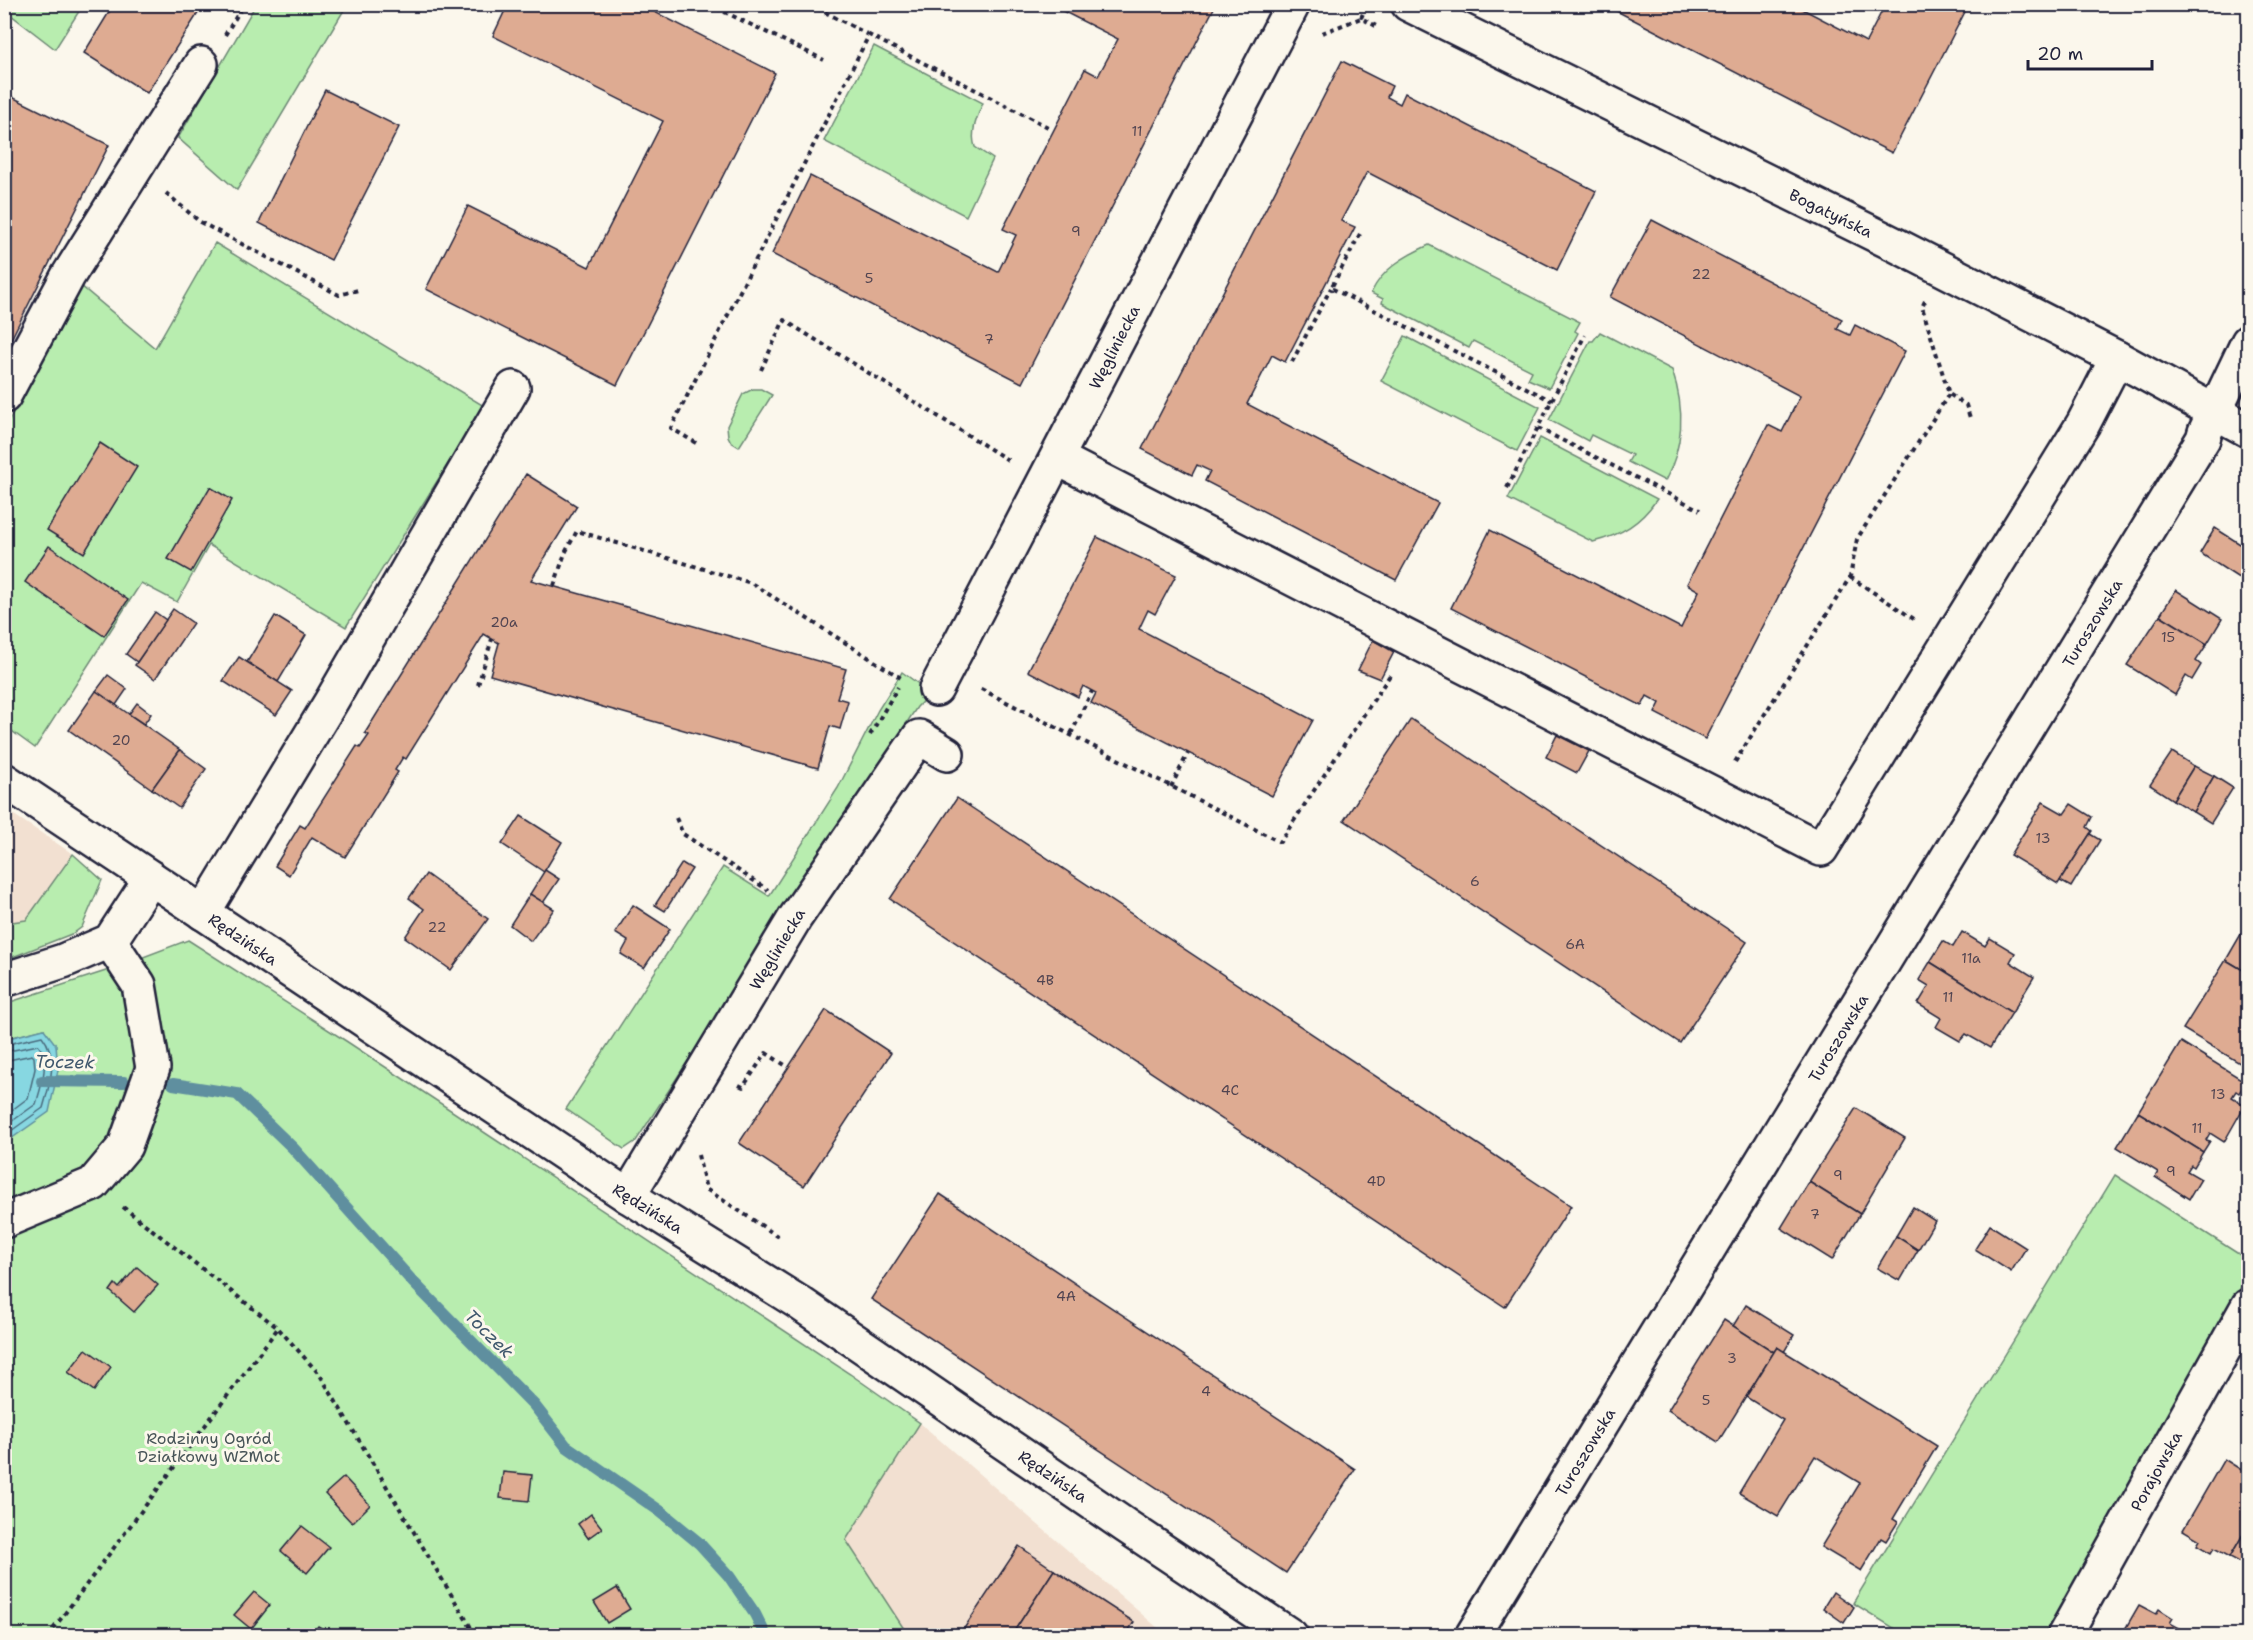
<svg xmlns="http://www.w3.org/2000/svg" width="2253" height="1640" font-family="'Shantell Sans',sans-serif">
<rect width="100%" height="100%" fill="#fbf7ec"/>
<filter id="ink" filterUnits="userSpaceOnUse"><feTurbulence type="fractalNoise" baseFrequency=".0167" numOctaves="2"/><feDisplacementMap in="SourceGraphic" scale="12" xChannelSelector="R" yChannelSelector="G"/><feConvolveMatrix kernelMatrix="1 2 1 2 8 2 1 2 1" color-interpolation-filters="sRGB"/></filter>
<g filter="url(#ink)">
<g fill="#f2e0d1">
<path d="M5,809L73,854L26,920L5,923Z"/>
<path d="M920,1423L1166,1635H908L846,1540Z"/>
</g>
<g fill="#b8edaf" stroke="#6d8875" stroke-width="1.5">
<path d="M5,4H83V5L55,49L7,12L5,16Z"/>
<path d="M256,4L347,5L237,190L178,138Z"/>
<path d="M874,46L983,103C977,117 970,132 975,147L993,159L966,216L824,141Z"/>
<path d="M215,243L484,406L346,627L209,545L177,602L141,583L35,748L5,726L4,430L81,286L155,348Z"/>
<path d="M1429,245L1580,322L1575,331L1578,333L1549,388L1528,379L1532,371L1473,341L1469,348L1382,303L1383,299L1371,293C1383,268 1405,256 1429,245Z"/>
<path d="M1600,332L1672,370C1685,408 1684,446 1665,481L1628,462L1632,455L1591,435L1588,441L1549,420L1590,341H1593Z"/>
<path d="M1405,336L1540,407L1517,451L1381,381Z"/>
<path d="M753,389H761L772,395L739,447L731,442L728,436L727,426L743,394Z"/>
<path d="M1540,438L1657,499C1641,523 1621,535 1593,542L1508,499Z"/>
<path d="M902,672L931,693L917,707L636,1141L624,1149L566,1109L723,867L769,896L838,788L878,710Z"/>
<path d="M73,854L102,880L82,927L74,933L5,960V923L26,920Z"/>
<path d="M188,940L346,1041L850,1374L920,1423L846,1540L908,1635H5V1143L44,1029L5,1039L4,1004L109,970Z"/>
<path d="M2115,1175L2248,1260V1275L2044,1635H1905L1853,1603Z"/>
</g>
<path fill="#87d7e1" stroke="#5f8f9f" stroke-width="1.5" d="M44,1029L56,1045L58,1070L49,1112L5,1143V1039Z"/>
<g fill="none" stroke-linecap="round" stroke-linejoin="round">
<g stroke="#4a6a7d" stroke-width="1.5">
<path d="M4,1045L42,1036C59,1057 50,1084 43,1108L4,1136"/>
<path d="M4,1052L38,1045C51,1059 41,1087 36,1104L4,1127"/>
<path d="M4,1061L32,1055L34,1057L35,1069L28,1098L4,1116"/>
</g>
<g stroke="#5f8f9f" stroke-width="12">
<path d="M42,1081L124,1082"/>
<path d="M173,1084L237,1094L293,1148L413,1282L534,1405L566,1446L660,1511L699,1543L729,1576L755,1614L766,1636"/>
</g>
</g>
<g fill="#deab92" stroke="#22223b" stroke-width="1.5">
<path d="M114,4H204L147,93L84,53Z"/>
<path d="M508,4H639L775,73L617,385L426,289L468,206L589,267L663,121L493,36Z"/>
<path d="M1049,4H1216L1022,383L772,254L810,176L998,272L1016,235L1003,229L1085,69L1098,76L1118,39Z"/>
<path d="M1603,4H1793L1866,42L1884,7L1880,4H1969L1892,153Z"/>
<path d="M1342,61L1392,86L1387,97L1400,104L1405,93L1596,191L1557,270L1367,172L1341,221L1355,227L1285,362L1272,355L1247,404L1438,503L1396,580L1205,481L1210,471L1197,465L1192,475L1142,449Z"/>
<path d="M325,90L399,127L331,260L259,223Z"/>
<path d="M4,93L109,145L4,353Z"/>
<path d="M1652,220L1842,319L1837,329L1850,335L1855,325L1905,351L1705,739L1655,713L1660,703L1647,696L1642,706L1451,608L1490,530L1681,628L1699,591L1687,584L1768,425L1782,432L1800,396L1610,297Z"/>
<path d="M100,443L137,467L84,553L47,530Z"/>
<path d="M526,474L577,506L531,580L846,669L837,698L848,701L840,729L830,726L818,768L490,675L499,643L484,634L406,759L403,757L395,770L398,772L345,857L312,837L289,875L275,866L300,825L305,828L357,746L360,748L369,735L365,733Z"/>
<path d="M210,487L232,500L191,572L168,559Z"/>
<path d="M2215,528L2248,549V584L2200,553Z"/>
<path d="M1097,537L1176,575L1155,614L1148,610L1139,629L1313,720L1272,796L1091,703L1096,693L1083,686L1078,697L1028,671Z"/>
<path d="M49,546L128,600L104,636L25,582Z"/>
<path d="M2176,590L2222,619L2207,644L2160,615Z"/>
<path d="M173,609L193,623L155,679L135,665Z"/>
<path d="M155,612L166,620L137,662L126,654Z"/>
<path d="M2160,615L2207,644L2196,661L2201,665L2192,680L2186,676L2175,695L2127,665Z"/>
<path d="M275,616L306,635L278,682L247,662Z"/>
<path d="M1373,640L1394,652L1380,679L1358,670Z"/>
<path d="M239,657L292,691L276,715L223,681Z"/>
<path d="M108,675L127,689L116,705L96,691Z"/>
<path d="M96,691L180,750L152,789L69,730Z"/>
<path d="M137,703L151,714L144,724L129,714Z"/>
<path d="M1411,719L1747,942L1680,1043L1344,820Z"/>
<path d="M1557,735L1589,751L1577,773L1546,757Z"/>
<path d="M180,750L206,769L179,808L152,789Z"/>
<path d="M2172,752L2194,766L2173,800L2150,785Z"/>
<path d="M2194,766L2214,776L2193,812L2173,800Z"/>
<path d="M2214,776L2233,788L2211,823L2193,812Z"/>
<path d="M957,798L1571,1206L1505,1307L890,899Z"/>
<path d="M2043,802L2064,814L2071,804L2092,817L2087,827L2092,831L2058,884L2010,855Z"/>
<path d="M521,816L562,842L544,872L502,844Z"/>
<path d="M2090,834L2100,840L2071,887L2060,881Z"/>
<path d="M682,863L692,869L665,911L655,905Z"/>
<path d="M545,870L559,879L543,903L530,894Z"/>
<path d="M426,874L488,919L451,970L405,937L424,909L409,898Z"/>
<path d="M530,894L554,909L531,941L510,925Z"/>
<path d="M633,905L670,929L644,968L621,954L628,941L615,933Z"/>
<path d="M2248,922V973L2226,960Z"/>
<path d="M1962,932L1985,946L1990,938L2015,953L2010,962L2034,977L2012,1013L1930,962L1943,941L1953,947Z"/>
<path d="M2226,960L2248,973V1068L2183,1029Z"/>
<path d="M1930,962L2012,1013L1990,1048L1966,1034L1960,1041L1936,1027L1941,1018L1918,1004L1929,986L1919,980Z"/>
<path d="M826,1010L891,1053L804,1186L739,1143Z"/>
<path d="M2181,1042L2246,1082L2239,1093L2236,1091L2232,1097L2245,1105L2224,1142L2210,1133L2206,1140L2210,1141L2203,1152L2138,1112Z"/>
<path d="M1856,1108L1905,1138L1860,1214L1809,1182Z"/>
<path d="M2138,1112L2203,1152L2194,1167L2191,1165L2187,1171L2201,1179L2189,1199L2155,1177L2158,1172L2117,1147Z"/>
<path d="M1809,1182L1860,1214L1832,1260L1781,1228Z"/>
<path d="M940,1194L1355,1469L1286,1573L871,1299Z"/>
<path d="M1913,1207L1935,1221L1918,1250L1896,1236Z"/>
<path d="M1990,1225L2026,1248L2011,1272L1975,1249Z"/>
<path d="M1896,1236L1918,1250L1900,1281L1877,1268Z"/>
<path d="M137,1267L158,1285L134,1312L110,1291L115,1284L119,1288Z"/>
<path d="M1746,1305L1794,1335L1784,1352L1777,1347L1774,1352L1733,1326Z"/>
<path d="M1724,1320L1774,1352L1718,1442L1668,1410Z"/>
<path d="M1777,1347L1937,1446L1893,1519L1898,1522L1886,1541L1881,1538L1861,1571L1821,1547L1860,1483L1815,1456L1778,1516L1739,1493L1783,1420L1746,1397Z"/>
<path d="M86,1349L111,1367L94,1391L68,1372Z"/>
<path d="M4,1368L13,1374L4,1386Z"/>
<path d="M2224,1459L2248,1474V1526L2230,1557L2214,1548L2211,1553L2197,1545L2200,1540L2183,1530Z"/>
<path d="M503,1472L532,1475L529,1501L500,1498Z"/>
<path d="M344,1477L370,1505L352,1523L325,1494Z"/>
<path d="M591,1514L602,1528L588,1538L578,1524Z"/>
<path d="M302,1526L329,1547L307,1573L281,1551Z"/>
<path d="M2248,1526V1575L2244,1572L2247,1566L2230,1557Z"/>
<path d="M1019,1546L1054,1570L1011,1636H959Z"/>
<path d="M1054,1570L1134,1622L1125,1636H1011Z"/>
<path d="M617,1588L630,1609L607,1623L594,1602Z"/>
<path d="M254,1592L270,1605L251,1629L234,1615Z"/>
<path d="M1833,1592L1854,1607L1844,1623L1823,1608Z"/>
<path d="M2139,1605L2156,1614L2159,1609L2173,1618L2170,1623L2187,1632L2185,1636H2121Z"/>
<path d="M318,1626L323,1629L331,1636H311Z"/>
</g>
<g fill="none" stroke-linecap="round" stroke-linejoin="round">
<defs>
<g id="minor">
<path d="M1408,4L1896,245L2117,358L2248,430"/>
<path d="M4,396L68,276L201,64"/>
<path d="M1057,458L1821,849L2083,424L2117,358"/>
<path d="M936,689L1293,4"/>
<path d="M4,780L628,1196L798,1302L1126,1526L1291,1636"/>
<path d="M203,913L332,700L513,388"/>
<path d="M4,980L63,961L110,941L151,878"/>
<path d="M628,1196L795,918L919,737L947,754"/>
<path d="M4,1221L93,1184L125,1146L153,1068L139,985L110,941"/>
<path d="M1472,1636L2203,439L2205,432L2248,342"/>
<path d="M2064,1636L2248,1306"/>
</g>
</defs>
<use href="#minor" stroke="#22223b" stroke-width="38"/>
<g stroke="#22223b" stroke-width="4" stroke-dasharray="4.5 4.5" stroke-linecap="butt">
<path d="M708,4L824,60"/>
<path d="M809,4L869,35"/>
<path d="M1361,18L1367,4"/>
<path d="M1322,33L1361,18L1376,26"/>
<path d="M225,35L244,4"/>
<path d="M166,193L200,222L339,295L358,290"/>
<path d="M1360,234L1331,288L1552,401"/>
<path d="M1925,301L1922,307L1949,394L1966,405L1971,421"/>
<path d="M1292,362L1331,288"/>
<path d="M761,370L784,320L1011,462"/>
<path d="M1538,428L1700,510"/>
<path d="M696,443L671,428L869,35L1048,127"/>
<path d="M1507,488L1585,335"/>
<path d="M1850,577L1917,621"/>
<path d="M554,586L565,553L577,531L751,583L901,678"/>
<path d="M478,685L492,639"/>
<path d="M981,689L1280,842L1392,672"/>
<path d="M1071,734L1092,691"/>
<path d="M870,735L898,687"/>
<path d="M1735,762L1850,577L1857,539L1949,394"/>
<path d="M1171,787L1188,753"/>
<path d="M676,818L683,834L768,890"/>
<path d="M739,1085L743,1087L766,1053L788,1067"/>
<path d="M698,1155L706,1189L779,1237"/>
<path d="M123,1207L278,1328L320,1375L476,1636"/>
<path d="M48,1636L278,1328"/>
<path d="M464,1636L471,1626"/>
</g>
<use href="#minor" stroke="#fbf7ec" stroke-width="33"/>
</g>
</g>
<g text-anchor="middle" stroke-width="6" stroke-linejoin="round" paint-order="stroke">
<g font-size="14" fill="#514451">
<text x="1137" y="136">11</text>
<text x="1076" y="236">9</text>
<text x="1701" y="279">22</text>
<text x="869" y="283">5</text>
<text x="989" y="344">7</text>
<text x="504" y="627">20a</text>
<text x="2168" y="642">15</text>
<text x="121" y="745">20</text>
<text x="2043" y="843">13</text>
<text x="1475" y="886">6</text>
<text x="437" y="932">22</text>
<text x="1575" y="949">6A</text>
<text x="1971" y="963">11a</text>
<text x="1045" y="985">4B</text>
<text x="1948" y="1002">11</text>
<text x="1230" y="1095">4C</text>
<text x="2218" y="1099">13</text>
<text x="2197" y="1133">11</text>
<text x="2171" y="1176">9</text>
<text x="1838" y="1180">9</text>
<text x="1376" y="1186">4D</text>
<text x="1815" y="1219">7</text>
<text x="1066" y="1301">4A</text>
<text x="1732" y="1363">3</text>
<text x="1206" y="1396">4</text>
<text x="1706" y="1405">5</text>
</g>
<g font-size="16" fill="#22223b" stroke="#fbf7ec">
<text transform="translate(1831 213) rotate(26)" y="6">Bogatyńska</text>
<text transform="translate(1114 347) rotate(-63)" y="6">Węgliniecka</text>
<text transform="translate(2092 623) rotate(-59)" y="6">Turoszowska</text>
<text transform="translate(243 939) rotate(34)" y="6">Rędzińska</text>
<text transform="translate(777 949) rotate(-59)" y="6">Węgliniecka</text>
<text transform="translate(1838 1038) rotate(-59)" y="6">Turoszowska</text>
<text transform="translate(648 1208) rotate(32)" y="6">Rędzińska</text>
<text transform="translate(1585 1452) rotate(-59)" y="6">Turoszowska</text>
<text transform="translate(2156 1471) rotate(-61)" y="6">Porajowska</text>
<text transform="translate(1053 1476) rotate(34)" y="6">Rędzińska</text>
</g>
<g font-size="16" fill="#485558" stroke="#fbf7ec">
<text x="209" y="1444">Rodzinny Ogród<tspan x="209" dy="18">Działkowy WZMot</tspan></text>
</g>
<g font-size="18" font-style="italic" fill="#40586d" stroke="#fbf7ec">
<text transform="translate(65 1062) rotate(1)" y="6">Toczek</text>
<text transform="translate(489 1334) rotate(45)" y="6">Toczek</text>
</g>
</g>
<rect width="2253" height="1640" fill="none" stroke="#fbf7ec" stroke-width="24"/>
<rect x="12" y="12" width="2229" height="1616" fill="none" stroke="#22223b" stroke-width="2" filter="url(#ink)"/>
<path d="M2028 60v9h124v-9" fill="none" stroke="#22223b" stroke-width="3"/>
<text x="2037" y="60" font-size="18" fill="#22223b" stroke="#fbf7ec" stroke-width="4.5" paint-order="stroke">20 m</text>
</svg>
